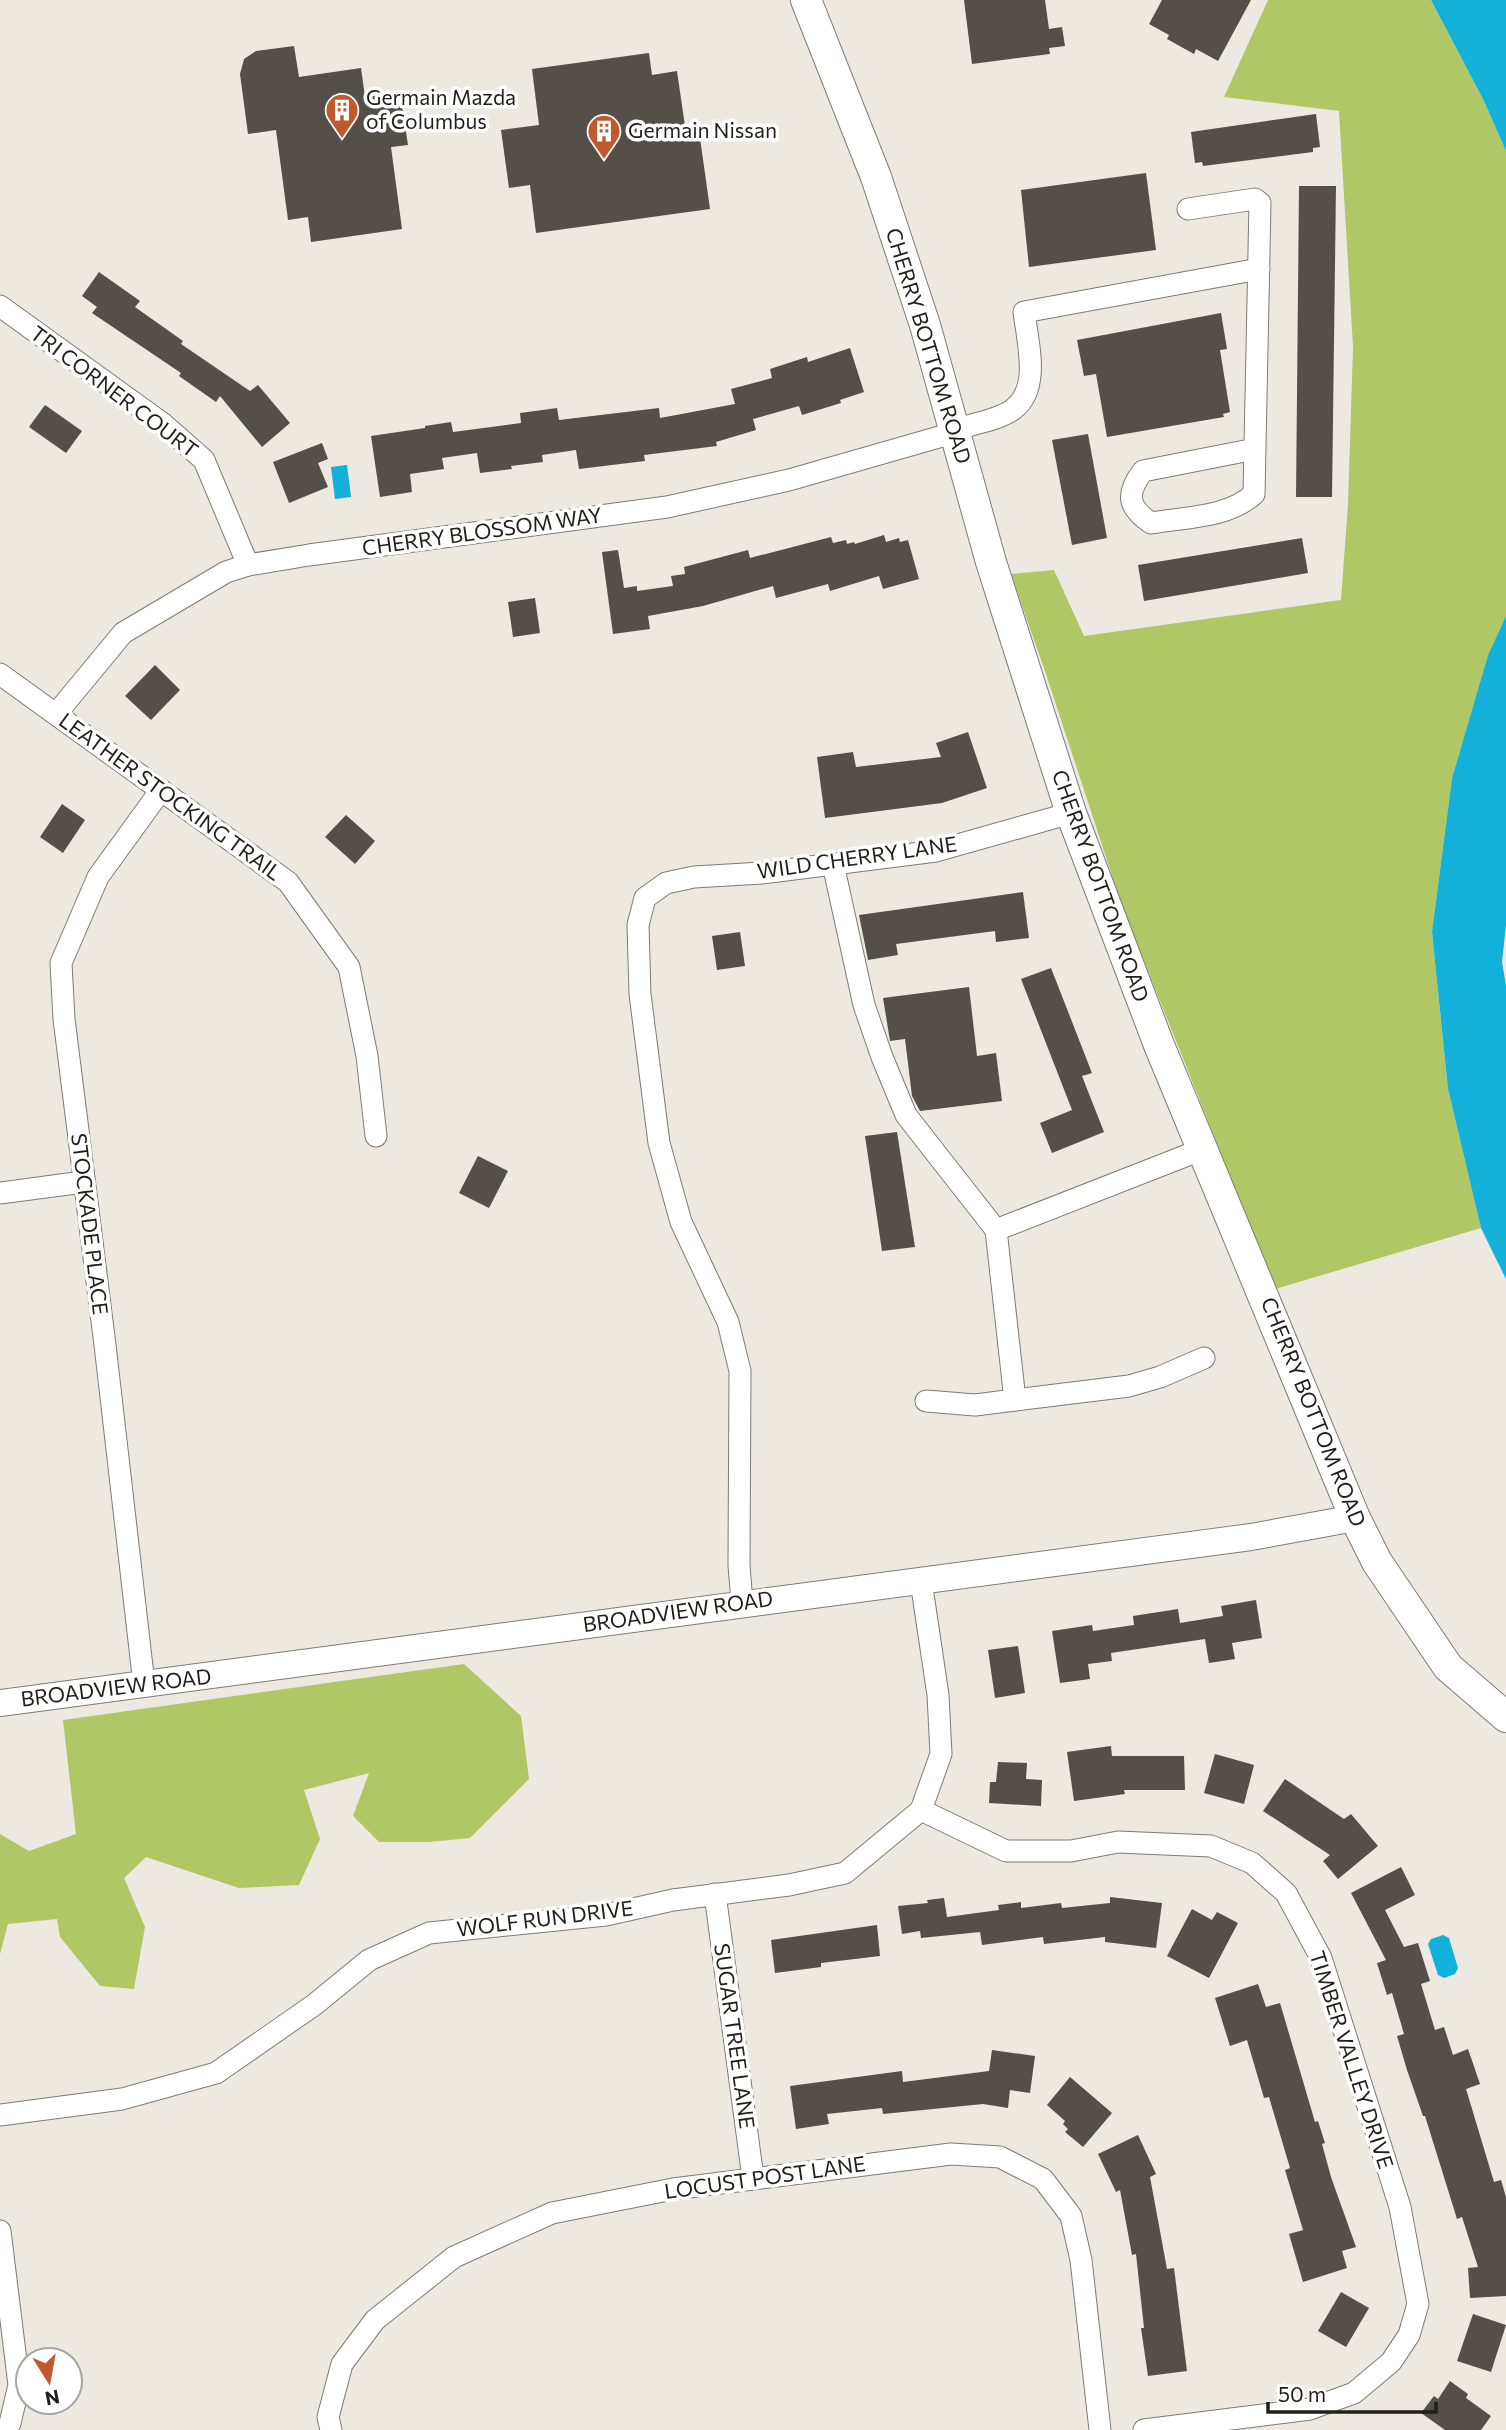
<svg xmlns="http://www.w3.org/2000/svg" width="1506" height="2430" font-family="Commissioner,sans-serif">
<rect width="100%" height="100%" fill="#ede8e0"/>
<g fill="#afc865">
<path d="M1268,0H1431L1484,101L1506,151V616L1488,655L1452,778L1432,932L1448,1089L1481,1228L1275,1289L1121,903L1046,674L1011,574L1054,570L1084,636L1341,600L1348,504L1353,347L1339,111L1224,97Z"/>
<path d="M464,1664L521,1716L529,1779L470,1838L429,1842H379L353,1816L369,1773L304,1790L320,1839L299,1885L239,1888L146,1857L124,1878L145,1927L134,1989L100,1986L60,1937L57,1919L8,1924L0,1954V1834L29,1851L76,1834L63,1720Z"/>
</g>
<g fill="#13b0d9">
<path d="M1431,0H1506V151L1484,101Z"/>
<path d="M347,465L351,497L335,499L331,467Z"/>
<path d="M1506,616V925L1502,962L1506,985V1279L1481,1228L1448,1089L1432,932L1452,778L1488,655Z"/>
<path d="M1443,1935L1449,1938L1458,1968L1455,1974L1444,1978L1438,1975L1428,1944L1431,1939Z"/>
</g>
<g fill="#545049">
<path d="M964,0H1045L1049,29L1062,27L1065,46L1049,48L1050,54L972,64Z"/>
<path d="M1162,0H1251L1218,61L1196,49L1194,54L1167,39L1169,35L1149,24Z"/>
<path d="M294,46L299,77L361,68L365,97L400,93L408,145L391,147L402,229L311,242L308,217L288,220L276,130L248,134L240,74L244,59L256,51Z"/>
<path d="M649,53L652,75L677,71L686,133L699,131L710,209L536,233L530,185L509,188L501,130L539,125L532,69Z"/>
<path d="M1316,114L1320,147L1313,148V152L1203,166L1202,162L1195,163L1191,132Z"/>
<path d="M1146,173L1156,250L1029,267L1021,190Z"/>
<path d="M1299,186H1336L1332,497H1296Z"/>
<path d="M99,272L140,301L135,307L183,341L181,344L250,391L258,385L290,423L262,447L220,396L216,402L179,376L181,373L92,313L97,307L82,296Z"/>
<path d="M1221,313L1227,349L1220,350L1230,412L1223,414L1224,417L1107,437L1096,374L1084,376L1077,340Z"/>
<path d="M850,348L864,392L840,400L841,403L802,415L799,406L753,419L756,430L716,442L717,446L644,455L645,461L579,469L576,450L542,455L543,462L511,466L512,469L480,473L477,453L442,458L444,469L410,474L412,492L380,497L371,436L425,428V426L451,422L453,432L521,423L520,413L557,408L559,420L659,408L660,418L735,404L731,389L772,378L770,369L807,357L808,362Z"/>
<path d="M45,405L82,431L66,453L29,427Z"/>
<path d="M1088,434L1107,538L1072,545L1052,440Z"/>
<path d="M322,443L328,459L318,463L328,487L289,503L273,462Z"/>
<path d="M884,535L886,542L899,538L900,542L908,540L919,579L883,589L879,576L830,591L828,584L776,598L773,586L703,606L648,616L650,629L613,634L602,552L618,550L624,588L637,586V591L673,586L671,576L685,574L684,567L748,550L750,558L831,537L833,543L846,540L847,544L854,542L855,544Z"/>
<path d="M1302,538L1308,573L1144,601L1138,565Z"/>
<path d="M535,598L540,633L513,637L508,602Z"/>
<path d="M155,665L180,690L151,720L125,696Z"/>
<path d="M968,732L987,788L942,803L825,818L817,757L853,752L856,767L941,757L936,743Z"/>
<path d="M62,804L85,820L63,853L40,837Z"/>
<path d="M346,815L375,841L355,864L325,837Z"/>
<path d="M1023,892L1029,938L996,942L995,931L896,944L898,955L868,960L859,915Z"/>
<path d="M740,932L745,966L717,970L712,936Z"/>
<path d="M1051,968L1092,1073L1082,1076L1104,1132L1052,1153L1040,1123L1072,1110L1021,979Z"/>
<path d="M969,987L977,1056L996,1053L1002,1101L920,1111L912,1096L905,1039L890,1041L883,998Z"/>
<path d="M897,1132L915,1247L882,1251L865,1136Z"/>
<path d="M478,1156L508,1171L489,1208L459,1193Z"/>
<path d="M1256,1600L1262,1638L1232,1643L1235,1659L1209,1663L1205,1639L1111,1653L1112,1661L1088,1664L1090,1679L1060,1683L1052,1631L1092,1625L1093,1631L1134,1625L1133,1616L1178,1609L1180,1623L1223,1616L1221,1606Z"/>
<path d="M1018,1646L1025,1693L995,1698L988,1650Z"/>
<path d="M1111,1746L1112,1756H1184L1185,1790H1124L1125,1794L1074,1801L1067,1752Z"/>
<path d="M1215,1754L1254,1765L1244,1804L1204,1793Z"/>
<path d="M998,1762L1027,1763L1026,1779L1042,1780L1041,1806L989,1803L990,1782H996Z"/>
<path d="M1285,1779L1344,1819L1351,1814L1378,1846L1338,1879L1323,1861L1330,1855L1263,1811Z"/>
<path d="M1401,1867L1415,1895L1385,1910L1404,1947L1418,1943L1430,1981L1421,1984L1435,2030L1444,2027L1453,2055L1468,2049L1480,2084L1466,2089L1494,2182L1501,2180L1506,2197V2296L1470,2298L1468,2268L1478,2267L1462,2217L1457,2219L1425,2116H1423L1407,2070L1397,2036L1404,2034L1392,1993L1387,1995L1377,1963L1386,1960L1351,1893Z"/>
<path d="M1110,1897L1162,1903L1156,1948L1105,1942V1937L1044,1944L1043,1937L982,1945L980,1932L921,1938L920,1931L902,1934L898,1906L928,1903L927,1900L944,1898L947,1917L999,1910L998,1905L1021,1902V1908L1061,1903L1062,1908L1110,1903Z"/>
<path d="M1192,1909L1212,1920L1217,1912L1238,1923L1209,1978L1167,1956Z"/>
<path d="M877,1925L880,1956L821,1963V1967L775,1973L771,1940Z"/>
<path d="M1258,1984L1266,2007L1280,2003L1315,2122L1318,2121L1325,2143L1322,2144L1331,2177L1356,2247L1342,2251L1347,2268L1303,2282L1289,2234L1303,2230L1285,2170L1290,2168L1269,2097L1264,2098L1247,2040L1230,2046L1215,1998Z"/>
<path d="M992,2050L1035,2056L1030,2093L1010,2090L1008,2108L983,2104L883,2114L882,2108L827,2114L829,2124L796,2129L790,2086L902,2071L903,2082L989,2071Z"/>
<path d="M1070,2077L1112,2113L1083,2147L1065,2132L1068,2129L1063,2124L1065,2121L1047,2105Z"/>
<path d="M1138,2135L1156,2174L1150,2177L1167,2269L1174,2268L1187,2371L1148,2376L1141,2328H1144L1136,2254L1132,2255L1120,2190L1116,2192L1098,2154Z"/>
<path d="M1341,2292L1369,2308L1346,2347L1318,2331Z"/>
<path d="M1473,2314L1506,2325L1491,2372L1457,2361Z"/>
<path d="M1450,2381L1468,2394L1466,2398L1491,2416L1481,2430H1445L1421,2413L1434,2396L1438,2399Z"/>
</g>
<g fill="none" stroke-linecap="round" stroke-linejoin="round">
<defs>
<g id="minor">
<path d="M1188,209L1255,199L1260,203L1254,494C1228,518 1185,517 1151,523C1127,507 1126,493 1143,471L1255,449"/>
<path d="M0,306L162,423L204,460L248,565"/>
<path d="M0,674L288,882L349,967L367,1056L376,1136"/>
<path d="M56,714L123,633L226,572L248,565L309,555L667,507L789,480L946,435C964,424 984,424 1003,415C1044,398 1028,346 1024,312L1259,269"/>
<path d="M833,864L864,1005L882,1057L906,1115L996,1230L1015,1400"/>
<path d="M0,1193L83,1182"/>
<path d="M996,1230L1203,1149"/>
<path d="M926,1401L975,1405L1129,1386L1160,1377L1204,1358"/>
<path d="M742,1603L739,1565L740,1371L728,1322L681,1222L659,1143L640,994L638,925L645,898L666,883L694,877L762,873L936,851L1071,813"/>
<path d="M144,1684L105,1345L64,1019L61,963L98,877L161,790"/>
<path d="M921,1810L1006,1851H1071L1118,1842L1211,1846L1252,1863L1286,1893L1321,1958L1400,2207L1418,2304L1409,2335L1391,2362L1354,2393L1310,2409L1144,2430"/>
<path d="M715,1894L753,2178"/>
<path d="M0,2115L122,2099L216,2073L314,2005L369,1960L429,1933L606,1915L673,1900L789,1885L845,1873L921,1810L941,1754L938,1695L921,1581"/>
<path d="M0,2231L19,2385L10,2423L6,2430"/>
<path d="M331,2430L328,2417L342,2364L375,2320L454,2257L552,2213L673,2189L951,2154L1000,2157L1043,2179L1071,2216L1081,2260L1100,2430"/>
</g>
<path id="tertiary" d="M0,1703L1251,1537L1355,1518"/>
<path id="secondary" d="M806,0L876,177L925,325L991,562L1071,813L1159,1045L1355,1518L1377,1562L1448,1667L1506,1717"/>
</defs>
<use href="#minor" stroke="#7f7b74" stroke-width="23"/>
<use href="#tertiary" stroke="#7f7b74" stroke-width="28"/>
<use href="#secondary" stroke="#7f7b74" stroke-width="32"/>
<use href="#minor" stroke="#fff" stroke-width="21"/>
<use href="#tertiary" stroke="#fff" stroke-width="26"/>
<use href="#secondary" stroke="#fff" stroke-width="30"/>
</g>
<defs>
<symbol id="building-pin" viewBox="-11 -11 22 30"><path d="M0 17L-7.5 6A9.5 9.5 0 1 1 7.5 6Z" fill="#c05a2e" stroke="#fff"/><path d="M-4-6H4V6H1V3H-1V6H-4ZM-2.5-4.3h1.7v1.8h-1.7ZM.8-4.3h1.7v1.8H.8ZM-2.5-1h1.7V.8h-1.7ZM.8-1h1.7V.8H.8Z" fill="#fff"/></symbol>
</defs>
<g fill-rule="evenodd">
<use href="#building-pin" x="323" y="91" width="38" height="52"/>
<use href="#building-pin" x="585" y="112" width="38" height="52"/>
</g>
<g text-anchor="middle" stroke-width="7" stroke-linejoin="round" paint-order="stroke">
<g font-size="21" fill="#201e1b" stroke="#fff" text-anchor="start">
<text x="366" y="105">Germain Mazda<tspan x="366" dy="24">of Columbus</tspan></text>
<text x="628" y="138">Germain Nissan</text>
</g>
<g font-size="21" fill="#201e1b" stroke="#fff">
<text transform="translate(928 346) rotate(73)" y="7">CHERRY BOTTOM ROAD</text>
<text transform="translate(114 392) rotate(37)" y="7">TRI CORNER COURT</text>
<text transform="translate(482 532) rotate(-8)" y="7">CHERRY BLOSSOM WAY</text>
<text transform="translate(170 797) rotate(36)" y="7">LEATHER STOCKING TRAIL</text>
<text transform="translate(857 858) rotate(-8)" y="7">WILD CHERRY LANE</text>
<text transform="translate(1100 886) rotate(70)" y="7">CHERRY BOTTOM ROAD</text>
<text transform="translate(89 1224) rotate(83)" y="7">STOCKADE PLACE</text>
<text transform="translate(1313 1412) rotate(68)" y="7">CHERRY BOTTOM ROAD</text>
<text transform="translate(678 1612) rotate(-8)" y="7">BROADVIEW ROAD</text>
<text transform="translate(116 1688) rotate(-7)" y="7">BROADVIEW ROAD</text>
<text transform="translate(545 1919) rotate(-7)" y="7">WOLF RUN DRIVE</text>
<text transform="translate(734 2036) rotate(82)" y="7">SUGAR TREE LANE</text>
<text transform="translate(1351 2060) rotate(72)" y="7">TIMBER VALLEY DRIVE</text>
<text transform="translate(765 2178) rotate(-8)" y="7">LOCUST POST LANE</text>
</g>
</g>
<g transform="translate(49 2381) rotate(169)"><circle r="33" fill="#ffffff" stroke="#a6a5a4" stroke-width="2"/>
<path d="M0-5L12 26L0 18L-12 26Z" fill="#c05a2e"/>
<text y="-10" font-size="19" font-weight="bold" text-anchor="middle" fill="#201e1b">N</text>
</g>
<path d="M1268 2402v10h168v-10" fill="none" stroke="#201e1b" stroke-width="3.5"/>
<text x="1278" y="2402" font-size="21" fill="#201e1b" stroke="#ffffff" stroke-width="5" paint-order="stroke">50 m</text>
</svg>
